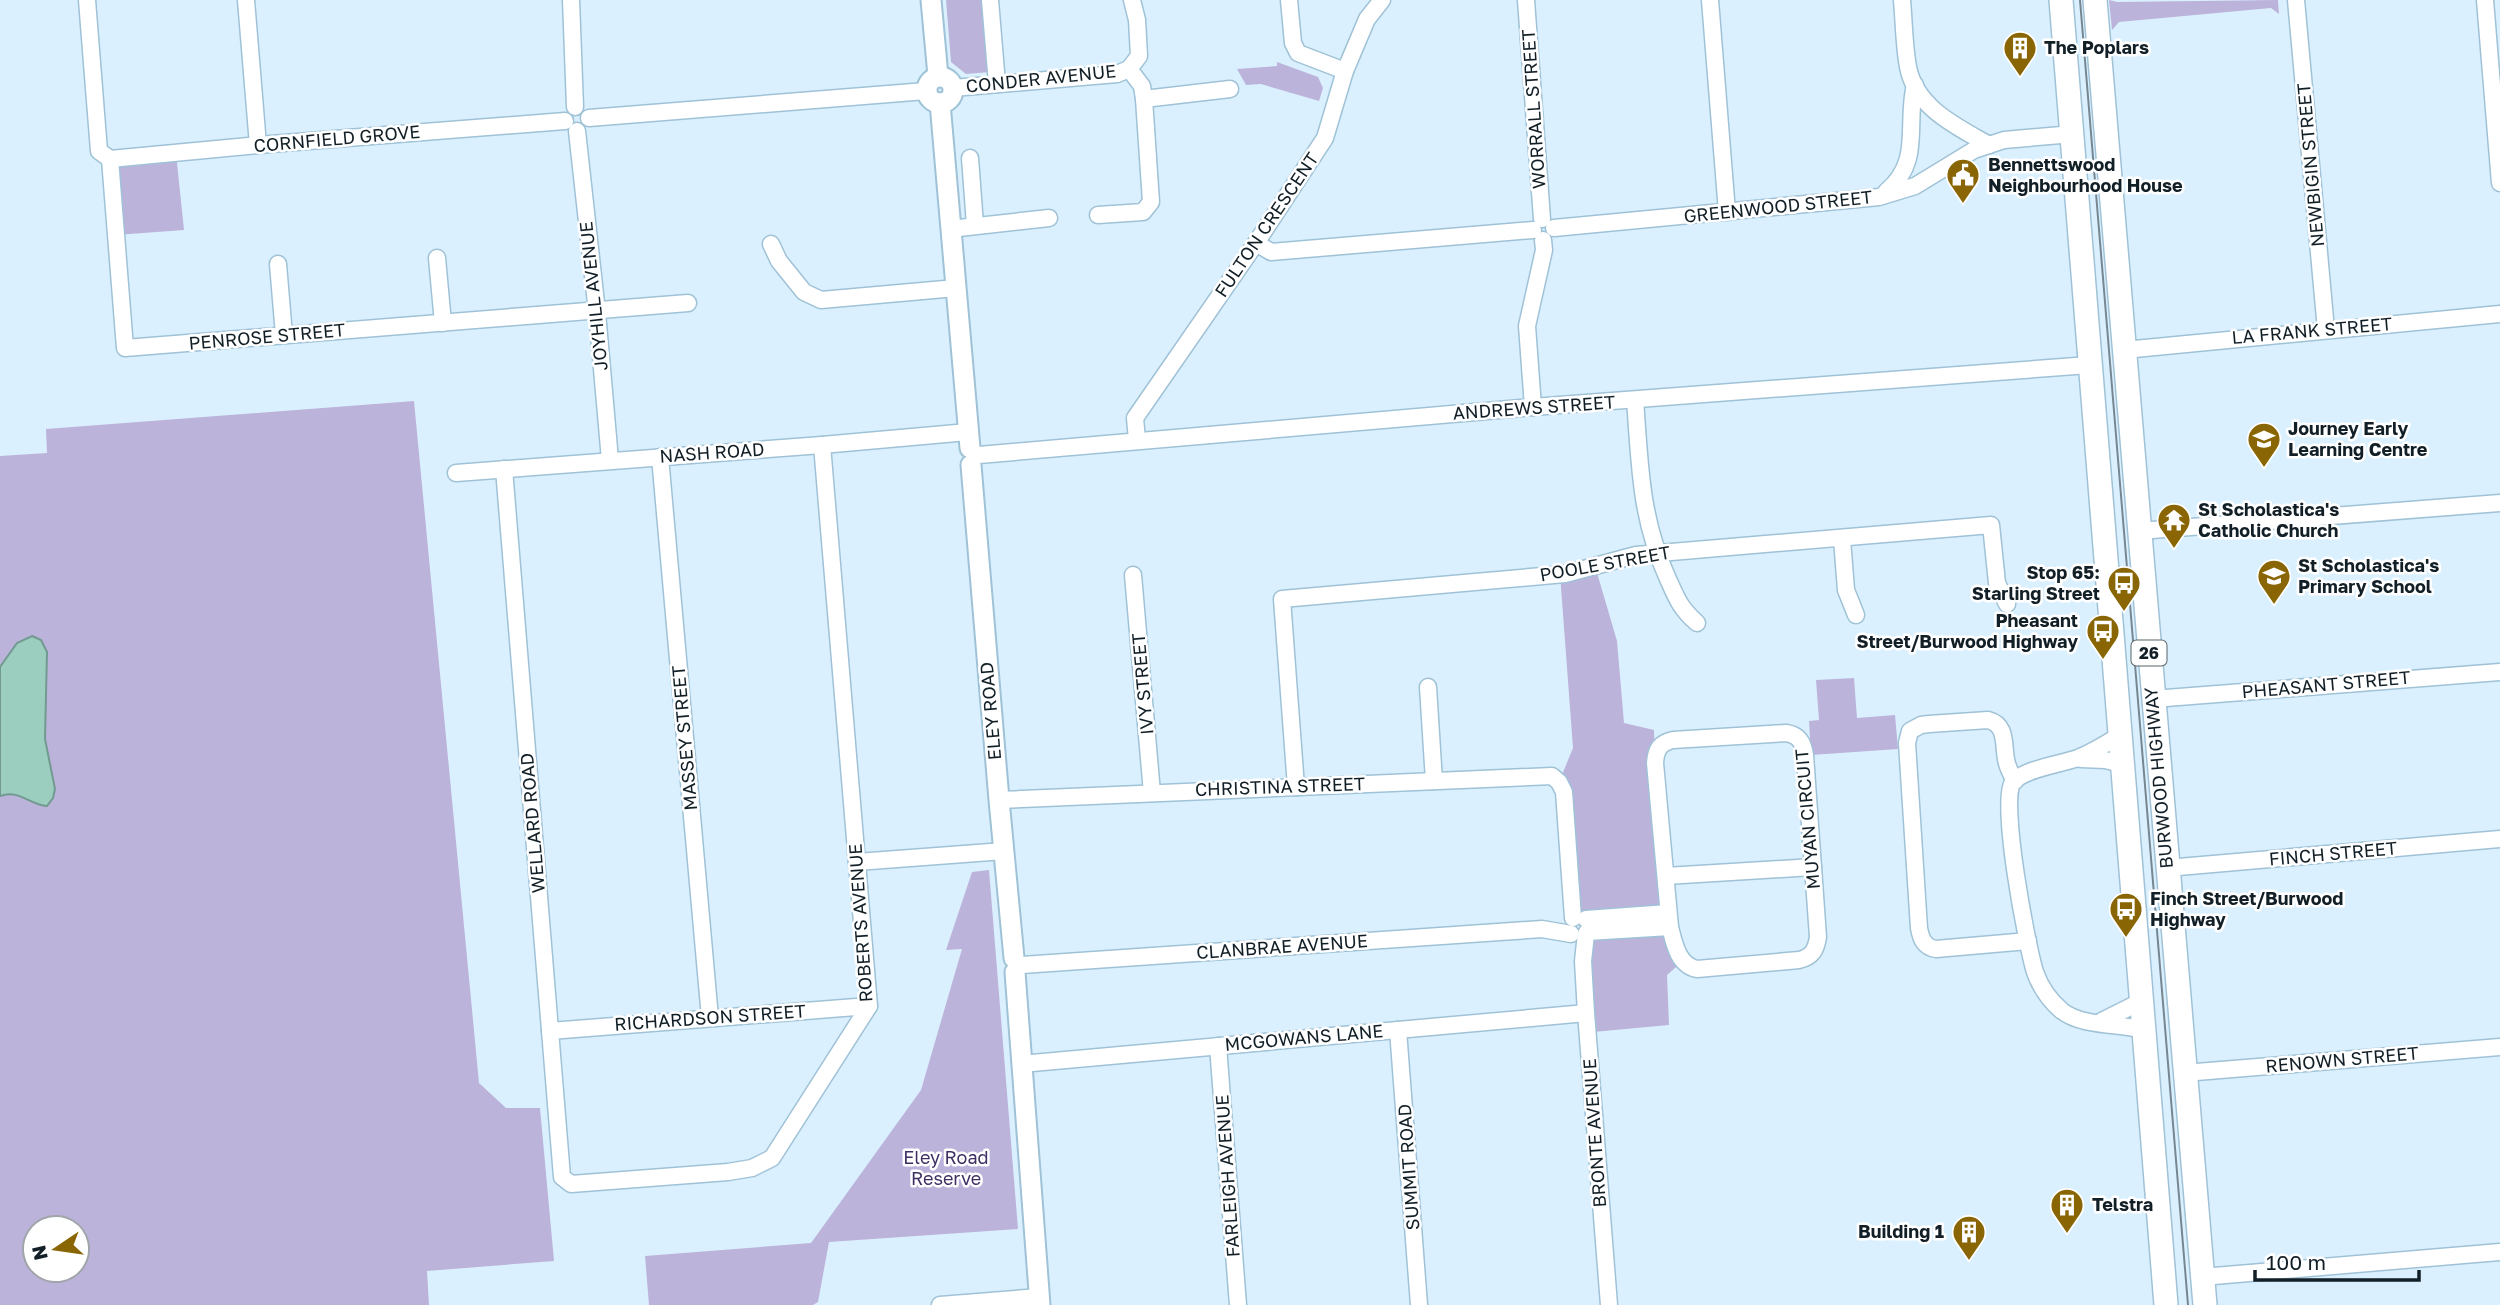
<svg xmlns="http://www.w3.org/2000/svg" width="2500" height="1305" font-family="'Golos Text',sans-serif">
<rect width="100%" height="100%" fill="#dbf0fe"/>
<g fill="#bcb3db" fill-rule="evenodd">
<path d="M946,0H984L990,72L966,74L951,62Z"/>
<path d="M2109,0L2117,2L2278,0L2279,14L2271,8L2119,22L2112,30Z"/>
<path d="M1277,62L1318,77L1323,88L1319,101L1261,84L1246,85L1237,69L1277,66Z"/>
<path d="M176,153L184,230L116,235L110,159Z"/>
<path d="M414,401L479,1083L506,1108H540L554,1261L427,1271L429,1305H0V456L47,453L46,429ZM35,1228H77V1270H35Z"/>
<path d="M1595,566L1617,641L1624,723L1654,730L1655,763L1683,961L1667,975L1669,1025L1593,1032L1584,918L1570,881L1559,782L1573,748L1560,574Z"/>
<path d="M1854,678L1857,718L1895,715L1898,749L1811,755L1809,721L1819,720L1816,680Z"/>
<path d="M989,870L1018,1229L829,1242L818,1302L813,1305H649L645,1256L811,1243L921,1090L962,949L946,950L972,872Z"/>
</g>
<path fill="#9bcebf" stroke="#729a91" stroke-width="2" d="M32,636L41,640L47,652L45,739L55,789L53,798L47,806C29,805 20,789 0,796V667L17,643Z"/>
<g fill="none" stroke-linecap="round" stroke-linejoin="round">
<defs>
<g id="minor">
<path d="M87,0L99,151L110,159"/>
<path d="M246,0L258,145"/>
<path d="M571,0L575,107"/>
<path d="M990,0L997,84"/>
<path d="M1289,0L1293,43L1298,53L1345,71"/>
<path d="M1526,0L1542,219"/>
<path d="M1710,0L1727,212"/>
<path d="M1902,0C1904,22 1904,45 1908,67C1916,108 1956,126 1989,145"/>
<path d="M2296,0L2326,330"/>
<path d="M2485,0L2500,183"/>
<path d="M1129,69L1139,56L1137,20L1132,0"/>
<path d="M953,88L1117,74L1129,69"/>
<path d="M1144,99L1230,89"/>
<path d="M589,118L926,91"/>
<path d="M577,131L597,312L610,460"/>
<path d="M970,158L975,225"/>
<path d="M110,159L125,348L688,303"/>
<path d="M110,159L258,145L565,121"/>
<path d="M1886,192C1923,161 1905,125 1915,85"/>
<path d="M1098,215L1143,212L1151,202L1144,99L1142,86L1129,69"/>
<path d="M1554,228L1879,197L1915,186L1974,150L2004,140L2073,134"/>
<path d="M950,229L1049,218"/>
<path d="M1256,243L1271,252L1533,230"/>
<path d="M771,244L779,261L804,292L821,300L956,288"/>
<path d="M437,258L443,323"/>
<path d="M278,264L284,335"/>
<path d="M2124,350L2500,314"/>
<path d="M1635,400C1640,465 1640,518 1668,579C1677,599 1680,608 1697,623"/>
<path d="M1533,407L1527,326L1544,250L1543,240"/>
<path d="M1137,440L1135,418L1256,243L1325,138L1345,71L1367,19L1382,0"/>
<path d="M979,455L1533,407L2089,365"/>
<path d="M660,457L710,1018"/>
<path d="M504,469L562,1177L571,1184L728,1172L752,1168L772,1158L869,1006L822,445"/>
<path d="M456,473L822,445L968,432"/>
<path d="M2139,531L2500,503"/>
<path d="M1842,539L1846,590L1856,615"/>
<path d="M1133,575L1152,793"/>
<path d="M1428,687L1434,781"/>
<path d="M2153,699L2500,672"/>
<path d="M1786,733C1799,735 1803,742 1805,755L1818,937C1816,950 1812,957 1799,960L1697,969C1678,965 1674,943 1670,927L1655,763C1656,749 1660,743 1673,740Z"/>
<path d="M2120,735C2106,744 2093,752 2078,758C2061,764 2024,769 2013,782C1999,800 2027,946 2035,972C2040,986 2050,1001 2062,1011C2083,1027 2118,1023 2144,1030"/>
<path d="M2081,759L2105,760L2122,764"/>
<path d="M2015,781C2011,774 2007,767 2006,759C2003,743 2007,725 1988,720L1929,724L1921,725L1910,731L1907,743L1919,928C1921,939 1924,947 1936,949L2028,941"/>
<path d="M1296,787L1282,599L1565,574L1636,555L1991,525L1997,583L2007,604"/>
<path d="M999,800L1552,776L1559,782L1564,792L1573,918"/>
<path d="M857,862L1004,851"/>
<path d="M2167,868L2500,839"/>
<path d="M1666,876L1813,867"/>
<path d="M1586,919L1668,913"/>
<path d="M1587,932L1670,927"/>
<path d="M1586,934L1583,961L1586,1013L1609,1305"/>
<path d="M1022,965L1542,929L1571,934"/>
<path d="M2102,1021L2142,1001"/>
<path d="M1398,1030L1419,1305"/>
<path d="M550,1031L869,1006"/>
<path d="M1218,1046L1238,1305"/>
<path d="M1021,1064L1586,1013"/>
<path d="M2184,1073L2500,1047"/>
<path d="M2202,1277L2500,1252"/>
<path d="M940,1305L1039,1297"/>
</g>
<g id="major">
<path d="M931,0L938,76"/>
<circle cx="940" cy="90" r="13"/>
<path d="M940,103L970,448"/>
<path d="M971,465L999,800L1014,958"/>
<path d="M1015,972L1040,1305"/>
</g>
<g id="highway">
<path d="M2061,0L2166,1305"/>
<path d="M2095,0L2205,1305"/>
</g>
</defs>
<use href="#minor" stroke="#9fc2d7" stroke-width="19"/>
<use href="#major" stroke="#9fc2d7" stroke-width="23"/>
<use href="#highway" stroke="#9fc2d7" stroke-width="26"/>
<use href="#minor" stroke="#fff" stroke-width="16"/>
<use href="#major" stroke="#fff" stroke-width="19"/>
<use href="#highway" stroke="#fff" stroke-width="23"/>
<path stroke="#768792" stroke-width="2" d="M2080,0L2188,1305"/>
</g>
<defs>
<symbol id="building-pin" viewBox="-11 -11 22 30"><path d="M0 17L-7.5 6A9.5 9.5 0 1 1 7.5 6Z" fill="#896603" stroke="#fff"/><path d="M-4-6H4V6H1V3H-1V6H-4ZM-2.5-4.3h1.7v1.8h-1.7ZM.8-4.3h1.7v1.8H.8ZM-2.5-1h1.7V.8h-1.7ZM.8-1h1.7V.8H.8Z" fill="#fff"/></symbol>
<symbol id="civic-pin" viewBox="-11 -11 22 30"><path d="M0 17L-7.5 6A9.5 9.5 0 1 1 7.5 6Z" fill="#896603" stroke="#fff"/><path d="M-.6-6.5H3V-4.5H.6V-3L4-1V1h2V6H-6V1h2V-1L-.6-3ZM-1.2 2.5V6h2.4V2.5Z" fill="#fff"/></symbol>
<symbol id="school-pin" viewBox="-11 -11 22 30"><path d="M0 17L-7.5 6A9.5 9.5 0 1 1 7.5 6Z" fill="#896603" stroke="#fff"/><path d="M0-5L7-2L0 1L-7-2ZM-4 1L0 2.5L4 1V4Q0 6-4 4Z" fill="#fff"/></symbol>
<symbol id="temple-pin" viewBox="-11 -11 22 30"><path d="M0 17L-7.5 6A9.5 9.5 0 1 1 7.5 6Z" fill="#896603" stroke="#fff"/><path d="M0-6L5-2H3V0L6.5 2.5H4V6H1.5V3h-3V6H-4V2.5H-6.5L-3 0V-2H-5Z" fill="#fff"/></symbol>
<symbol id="bus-pin" viewBox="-11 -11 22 30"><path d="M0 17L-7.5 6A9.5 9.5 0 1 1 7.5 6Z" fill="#896603" stroke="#fff"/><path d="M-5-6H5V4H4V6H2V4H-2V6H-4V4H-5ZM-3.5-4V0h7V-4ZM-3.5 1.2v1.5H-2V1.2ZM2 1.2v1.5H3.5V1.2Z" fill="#fff"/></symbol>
</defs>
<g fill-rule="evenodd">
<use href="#building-pin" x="2001" y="29" width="38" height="52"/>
<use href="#civic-pin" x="1944" y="156" width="38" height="52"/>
<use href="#school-pin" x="2245" y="420" width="38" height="52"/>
<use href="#temple-pin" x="2155" y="501" width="38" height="52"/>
<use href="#school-pin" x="2255" y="557" width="38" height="52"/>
<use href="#bus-pin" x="2105" y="564" width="38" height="52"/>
<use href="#bus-pin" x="2084" y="612" width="38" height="52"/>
<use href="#bus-pin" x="2107" y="890" width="38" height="52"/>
<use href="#building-pin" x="2048" y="1186" width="38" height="52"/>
<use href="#building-pin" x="1950" y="1213" width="38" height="52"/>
</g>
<g text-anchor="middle" stroke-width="5" stroke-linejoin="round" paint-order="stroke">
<rect fill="#fff" stroke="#596268" stroke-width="2" x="2131.5" y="640.5" width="35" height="25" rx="5"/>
<g font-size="16" font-weight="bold" fill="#121f27">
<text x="2149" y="659">26</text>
</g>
<g font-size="18" font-weight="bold" fill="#121f27" stroke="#fff" text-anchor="start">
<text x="2044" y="54">The Poplars</text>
<text x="1988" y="171">Bennettswood<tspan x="1988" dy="21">Neighbourhood House</tspan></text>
<text x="2288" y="435">Journey Early<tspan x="2288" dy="21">Learning Centre</tspan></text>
<text x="2198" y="516">St Scholastica's<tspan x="2198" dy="21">Catholic Church</tspan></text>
<text x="2298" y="572">St Scholastica's<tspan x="2298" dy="21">Primary School</tspan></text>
<text x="2100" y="579" text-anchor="end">Stop 65:<tspan x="2100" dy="21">Starling Street</tspan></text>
<text x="2078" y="627" text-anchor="end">Pheasant<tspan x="2078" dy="21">Street/Burwood Highway</tspan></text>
<text x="2150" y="905">Finch Street/Burwood<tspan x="2150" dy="21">Highway</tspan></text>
<text x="2092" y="1211">Telstra</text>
<text x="1944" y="1238" text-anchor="end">Building 1</text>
</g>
<g font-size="18" fill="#121f27" stroke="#fff">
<text transform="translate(1041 79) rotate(-6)" y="6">CONDER AVENUE</text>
<text transform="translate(1534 109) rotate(-94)" y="6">WORRALL STREET</text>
<text transform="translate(337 139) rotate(-5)" y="6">CORNFIELD GROVE</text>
<text transform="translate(2311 165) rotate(-95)" y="6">NEWBIGIN STREET</text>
<text transform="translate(1778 207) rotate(-6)" y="6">GREENWOOD STREET</text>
<text transform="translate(1267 225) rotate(-56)" y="6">FULTON CRESCENT</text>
<text transform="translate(594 296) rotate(-96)" y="6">JOYHILL AVENUE</text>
<text transform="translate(2312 331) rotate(-5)" y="6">LA FRANK STREET</text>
<text transform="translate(267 337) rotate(-5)" y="6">PENROSE STREET</text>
<text transform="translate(1534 408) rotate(-4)" y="6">ANDREWS STREET</text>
<text transform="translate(712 453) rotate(-4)" y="6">NASH ROAD</text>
<text transform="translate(1605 564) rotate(-10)" y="6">POOLE STREET</text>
<text transform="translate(1143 684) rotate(-95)" y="6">IVY STREET</text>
<text transform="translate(2326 685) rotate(-5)" y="6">PHEASANT STREET</text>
<text transform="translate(991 711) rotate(-95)" y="6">ELEY ROAD</text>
<text transform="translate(685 738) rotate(-95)" y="6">MASSEY STREET</text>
<text transform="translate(2159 778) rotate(-95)" y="6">BURWOOD HIGHWAY</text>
<text transform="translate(1280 787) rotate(-2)" y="6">CHRISTINA STREET</text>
<text transform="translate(1808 819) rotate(-95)" y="6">MUYAN CIRCUIT</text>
<text transform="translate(533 823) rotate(-95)" y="6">WELLARD ROAD</text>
<text transform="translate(2333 854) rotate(-5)" y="6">FINCH STREET</text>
<text transform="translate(861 923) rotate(-94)" y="6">ROBERTS AVENUE</text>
<text transform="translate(1282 947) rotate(-4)" y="6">CLANBRAE AVENUE</text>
<text transform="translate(710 1018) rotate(-4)" y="6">RICHARDSON STREET</text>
<text transform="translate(1304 1038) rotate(-5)" y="6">MCGOWANS LANE</text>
<text transform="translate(2342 1060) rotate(-5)" y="6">RENOWN STREET</text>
<text transform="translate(1595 1133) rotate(-94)" y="6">BRONTE AVENUE</text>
<text transform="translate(1409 1167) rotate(-94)" y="6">SUMMIT ROAD</text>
<text transform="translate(1228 1176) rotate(-94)" y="6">FARLEIGH AVENUE</text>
</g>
<g font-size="18" fill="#3f2f62" stroke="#fff">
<text x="946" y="1164">Eley Road<tspan x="946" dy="21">Reserve</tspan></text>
</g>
</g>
<g transform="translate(56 1249) rotate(257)"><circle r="33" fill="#ffffff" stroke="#a0a5a9" stroke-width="2"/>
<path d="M0-5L12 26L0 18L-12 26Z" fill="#896603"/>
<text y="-10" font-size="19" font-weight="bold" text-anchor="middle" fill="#121f27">N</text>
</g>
<path d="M2255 1270v10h164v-10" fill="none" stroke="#121f27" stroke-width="3.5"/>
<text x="2266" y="1270" font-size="21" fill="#121f27" stroke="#ffffff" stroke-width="5" paint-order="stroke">100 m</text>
</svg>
